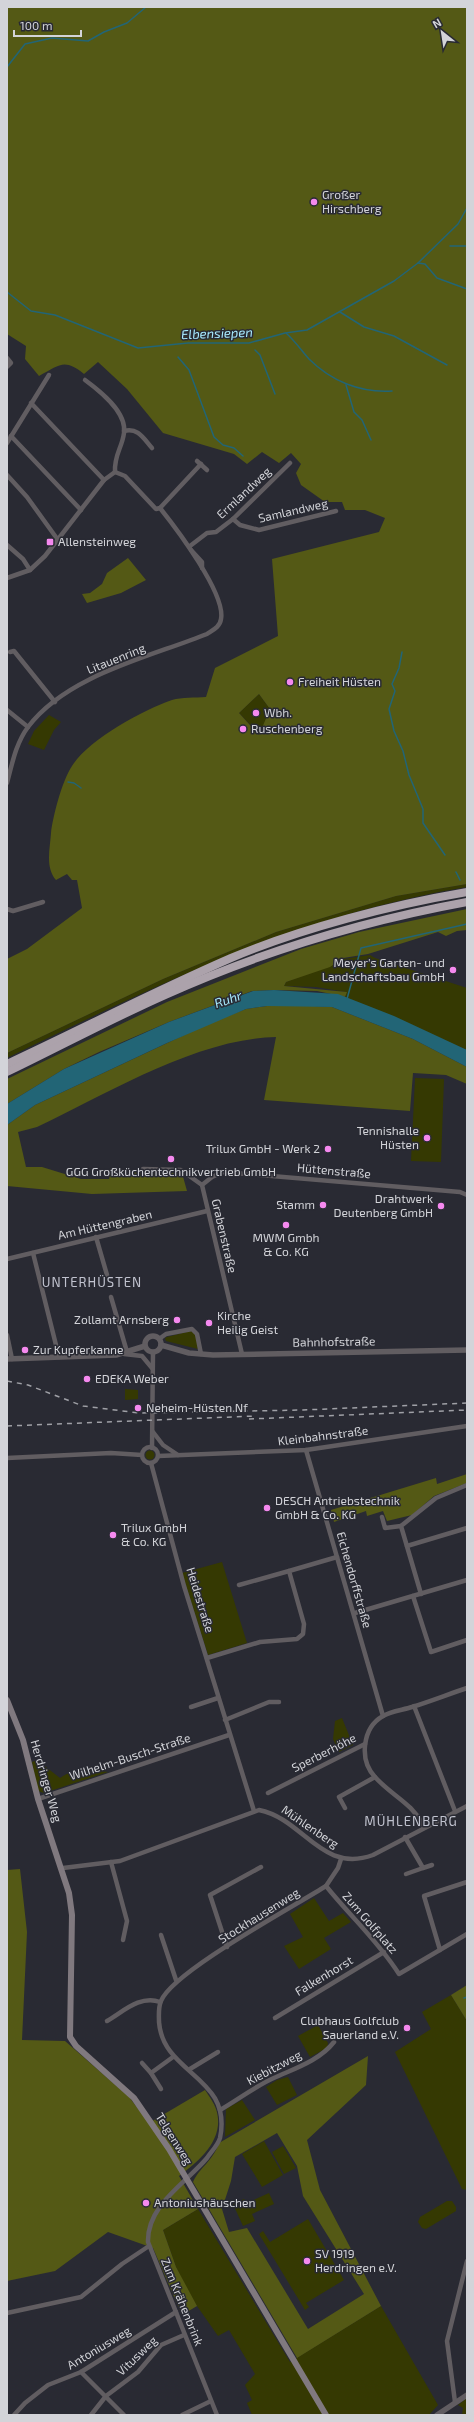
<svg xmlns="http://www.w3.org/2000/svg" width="474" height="2422" font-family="'Exo 2',sans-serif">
<rect width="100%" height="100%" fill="#292a33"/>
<g fill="#353902">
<path d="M259,694L270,709L260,735L239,713Z"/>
<path d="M49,715L61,722L54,730L44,750L28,744L34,731Z"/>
<path d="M467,884V887C298,915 159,984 7,1058V1053L163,979L276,932L396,896Z"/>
<path d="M370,955L375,958L467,988V1050L345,997L346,992L316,987L284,986L286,982L336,963L337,960Z"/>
<path d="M415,1078L444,1079L441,1162L411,1161Z"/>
<path d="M191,1331L196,1333L198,1349L166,1341L165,1338L167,1337Z"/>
<path d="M125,1389L138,1390V1399L125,1400Z"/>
<circle cx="150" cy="1455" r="4.5"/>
<path d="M222,1562L247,1643L208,1655L182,1573Z"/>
<path d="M342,1718L353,1745L339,1752L333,1739L335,1721Z"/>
<path d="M40,1759L42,1764L60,1778C74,1767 91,1769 108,1772L44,1793L38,1791L32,1762Z"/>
<path d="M314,1898L329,1921L343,1913L351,1922L324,1938L331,1949L299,1969L284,1946L303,1937L290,1914Z"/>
<path d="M451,1995L467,2021V2190L462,2189L395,2052L431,2029L422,2012Z"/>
<path d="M318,2025L328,2043L327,2048L310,2057L298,2036Z"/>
<path d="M288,2077L297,2095L277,2105L266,2087L277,2080Z"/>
<path d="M242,2100L255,2120L225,2137L226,2109Z"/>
<path d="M264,2141L283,2175L262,2187L242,2154Z"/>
<path d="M283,2146L296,2168L284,2174L272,2152Z"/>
<path d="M269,2193L274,2204L252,2214L255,2221L243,2226L233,2204L244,2199L247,2203Z"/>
<path d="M447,2201H452L456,2207V2211L426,2229L422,2228L418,2222L420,2217Z"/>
<path d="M198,2209L290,2362L381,2306L438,2405L429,2415H252L247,2403L252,2400L245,2385L255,2374L229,2330L218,2336L190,2296L176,2267L163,2230Z"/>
<path d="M308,2219L344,2280L306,2303L309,2307L305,2310L259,2234L263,2231L270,2242Z"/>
<path d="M467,2398V2415H462L463,2408L458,2405Z"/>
</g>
<g fill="#545915" fill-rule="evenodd">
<path d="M7,7H467V884L396,896L276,932L163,979L7,1053V959L27,949L82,908L77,880H72L67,874L56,880C45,867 50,849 51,833C53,816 62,781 72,766C88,740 143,710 172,700C182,697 195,698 206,697L215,668L278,636L272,559L379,532L385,518L365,510H345L342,502H325L301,485L296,473L301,464L291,453L279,463L262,452L247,464L234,454L163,433L127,389L98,362L84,374C64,358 60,365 39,376L25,359L26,346L7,334ZM259,694L270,709L259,735L239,713Z"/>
<path d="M128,558L146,580L121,593L87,603L82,594L90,593L102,584L107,573Z"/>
<path d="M467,909V930L457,931L446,936L438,932L368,954L337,959L336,963L330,967L286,982L284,986L347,992L345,997L317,991L274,990L252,991L169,1022L99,1052L64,1069L7,1104V1079L167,1002L301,949L359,932Z"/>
<path d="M296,1005L332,1007L413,1039L467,1067V1084L446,1075L413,1073L410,1111L264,1100L276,1037C198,1038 106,1094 37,1127L18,1132L26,1167H42L81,1179H109L111,1172L182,1173L187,1191L92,1194L7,1186V1125L35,1105L212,1022L246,1009L267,1006Z"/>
<path d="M467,1474V1483L434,1496L412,1515L387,1521L383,1511L367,1516L366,1511L334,1522L331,1510L436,1478L437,1484Z"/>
<path d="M20,1869L27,1932L22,2040L65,2041L129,2097L149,2123L205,2090C209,2096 214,2103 216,2109C226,2139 199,2161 179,2176L198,2209L163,2230L176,2267L197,2306L182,2315L153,2248L108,2232L55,2271L7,2281V1870Z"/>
<path d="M467,1985V2021L451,1995Z"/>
<path d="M368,2056L366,2085L307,2140L320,2190L381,2306L297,2358L193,2182C200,2167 213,2161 219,2143ZM277,2133L297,2166L303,2196L364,2294L308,2329L247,2228L229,2232L222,2209L231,2181L235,2157Z"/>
</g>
<path fill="#226576" d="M274,990L338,994L394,1016L467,1050V1067L413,1039L332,1007L267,1006L246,1009L167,1043L35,1105L7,1125V1104L64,1069L169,1022L253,991Z"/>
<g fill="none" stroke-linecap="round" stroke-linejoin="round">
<g stroke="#226576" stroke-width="1.5">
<path d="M7,67L25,44L52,38L88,41L104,32L127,23L146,7"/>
<path d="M450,246H467"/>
<path d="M418,263L425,264L437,278L467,289"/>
<path d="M7,292L31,311L55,315L138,348L188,343H249L285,333L307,330L394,281L418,263L458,224L467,208"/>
<path d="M340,312L364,327L394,336L447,365"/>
<path d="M286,333C295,341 301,350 309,359C331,381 360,393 392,391"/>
<path d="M255,350L260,355L275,394"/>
<path d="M178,357L189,370L214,437L223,445L234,448L243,456"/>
<path d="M346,385L354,412L362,420L371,440"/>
<path d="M402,652L399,668L392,684L395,691L389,709L394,731L403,751L409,775L423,809V823L445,855"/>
<path d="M68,782L74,783L81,788"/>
<path d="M456,872L460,880"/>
<path d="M347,999L361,948L467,924"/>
<path d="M464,1998L467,1997"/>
</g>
<g stroke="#615d61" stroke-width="4.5">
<path d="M7,358L11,363L7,367"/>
<path d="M85,380C100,391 127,412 124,433C122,448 114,455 115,472"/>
<path d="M31,403L104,480"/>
<path d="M124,431C138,427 144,439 152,448"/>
<path d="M11,436L81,510"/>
<path d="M7,443L49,375"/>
<path d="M197,461L207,470"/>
<path d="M7,475L27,497L58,540"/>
<path d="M160,508L201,464"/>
<path d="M233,519L240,525L259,530L336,511"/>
<path d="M7,545L23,559L30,570"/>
<path d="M190,546L207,533L216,532L233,519L290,463"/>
<path d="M191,550L202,562V568"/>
<path d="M7,578L30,570L45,556L104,480L115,472"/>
<path d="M10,652L14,651L55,702"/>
<path d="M7,710L28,727"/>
<path d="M7,783C12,764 16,743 28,727C67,675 150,657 207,634C213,630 220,627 221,619C226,594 176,528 160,508L156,509L125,476L115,472"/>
<path d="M7,909L13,911L43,902"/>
<path d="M143,1169L181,1170L202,1185L242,1354"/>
<path d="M202,1185L212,1177L223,1172L460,1192L467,1195"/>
<path d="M96,1237L107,1275"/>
<path d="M33,1253L59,1357"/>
<path d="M7,1259L207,1211"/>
<path d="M111,1297L127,1352"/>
<path d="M7,1335L12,1359"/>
<path d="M159,1339L166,1334L192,1329L197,1334L201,1354"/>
<path d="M124,1354L142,1356L152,1368"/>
<path d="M153,1432L163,1445L178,1455"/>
<circle cx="150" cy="1455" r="8"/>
<path d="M152,1448L153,1352"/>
<path d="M306,1450L383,1716"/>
<path d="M158,1456L306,1450L467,1426"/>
<path d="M7,1458L111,1453L142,1455"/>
<path d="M151,1463L184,1586L254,1811"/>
<path d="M382,1517L385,1528L401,1526"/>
<path d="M407,1546L467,1528"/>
<path d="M239,1585L289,1571"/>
<path d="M421,1594L401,1526L436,1498L467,1485"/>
<path d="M413,1596L431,1652L467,1640"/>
<path d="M355,1613L467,1580"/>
<path d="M207,1658L260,1642L297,1639L303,1634L304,1624L289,1571L337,1557"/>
<path d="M414,1706L455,1811"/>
<path d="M191,1707L218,1698"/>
<path d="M225,1720L269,1702H279"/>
<path d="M268,1793L365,1744"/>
<path d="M38,1799L229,1735"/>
<path d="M345,1808L339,1797L375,1777"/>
<path d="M424,1826C411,1802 392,1796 375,1777C359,1760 362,1728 383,1716C391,1711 403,1710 412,1707C431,1701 449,1694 467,1688"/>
<path d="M405,1837L423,1868L432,1865"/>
<path d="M111,1862L127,1921L123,1940"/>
<path d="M63,1868L120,1861L259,1810C304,1819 321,1874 373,1855L467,1806"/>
<path d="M406,1874L423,1868"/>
<path d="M326,1886C350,1916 378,1941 399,1974L467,1934"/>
<path d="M161,1935L176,1980"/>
<path d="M227,1947L210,1895L261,1867"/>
<path d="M440,1950L424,1896L467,1882"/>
<path d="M275,2018L384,1952"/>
<path d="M107,2021C124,2011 140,1995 160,2002"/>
<path d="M142,2063L151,2073L161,2089"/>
<path d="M190,2069L218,2052"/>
<path d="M151,2073L173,2057"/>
<path d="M220,2110C239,2099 257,2085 276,2077C296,2068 320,2060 334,2042"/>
<path d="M7,2313L81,2297L122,2264L149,2246"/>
<path d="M81,2372L124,2415"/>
<path d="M455,2402L447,2341L467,2261"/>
<path d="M14,2415L25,2403L48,2385L81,2372L176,2312"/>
<path d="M91,2415L106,2396L138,2372L161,2345L184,2335"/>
<path d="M182,2415L211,2401"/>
<path d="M217,2415L148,2242C147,2205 185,2184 207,2158C211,2152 218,2145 220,2138C233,2076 163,2075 159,2022C159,2016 158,2008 161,2001C172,1972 293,1907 326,1886L338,1868L341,1859"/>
</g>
<g stroke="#615d61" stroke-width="5.5">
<circle cx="153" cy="1344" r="8"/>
<path d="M161,1345L189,1353L213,1355L467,1350"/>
<path d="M7,1359L116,1355L145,1346"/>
<path d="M437,2415L467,2395"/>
</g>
<path stroke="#80797f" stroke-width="6" d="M7,1700L23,1740L38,1799L69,1893L72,1915L70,2037L76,2046L134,2098L169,2149L326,2415"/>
<g stroke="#aca2ab" stroke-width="8">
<path d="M7,1064C82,1029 155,991 231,958C302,928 391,905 467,892"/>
<path d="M7,1072C59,1047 111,1019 165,995C261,952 363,921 467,902"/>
</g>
<g stroke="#9fa0a6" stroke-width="1.5" stroke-dasharray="5 5" stroke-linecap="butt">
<path d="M7,1381L28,1385L83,1406L139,1413L303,1410L467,1403"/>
<path d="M249,1419L467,1410"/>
<path d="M7,1426L255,1416"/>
</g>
</g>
<g fill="#f589ef" stroke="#292a33" stroke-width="1.5">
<circle cx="314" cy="202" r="4"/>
<rect x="46" y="538" width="8" height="8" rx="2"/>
<circle cx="290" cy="682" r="4"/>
<circle cx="256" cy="713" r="4"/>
<circle cx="243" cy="729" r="4"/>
<circle cx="453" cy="970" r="4"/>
<circle cx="427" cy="1138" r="4"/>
<circle cx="328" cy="1149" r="4"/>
<circle cx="171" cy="1159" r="4"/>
<circle cx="323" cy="1205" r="4"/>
<circle cx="441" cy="1206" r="4"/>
<circle cx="286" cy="1225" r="4"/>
<circle cx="177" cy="1320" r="4"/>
<circle cx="209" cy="1323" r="4"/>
<circle cx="25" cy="1350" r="4"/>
<circle cx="87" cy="1379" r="4"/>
<circle cx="138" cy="1408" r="4"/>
<circle cx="267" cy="1508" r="4"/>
<circle cx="113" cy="1535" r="4"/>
<circle cx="407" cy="2028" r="4"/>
<circle cx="146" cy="2203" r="4"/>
<circle cx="307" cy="2261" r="4"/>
</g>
<g text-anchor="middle" stroke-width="3" stroke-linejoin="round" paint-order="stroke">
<g font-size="12" fill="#d3d4d9" stroke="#292a33" text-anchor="start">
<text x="322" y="199">Großer<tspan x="322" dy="14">Hirschberg</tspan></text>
<text x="58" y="546">Allensteinweg</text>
<text x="298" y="686">Freiheit Hüsten</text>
<text x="264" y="717">Wbh.</text>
<text x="251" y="733">Ruschenberg</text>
<text x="445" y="967" text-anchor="end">Meyer's Garten- und<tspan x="445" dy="14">Landschaftsbau GmbH</tspan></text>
<text x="419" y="1135" text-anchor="end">Tennishalle<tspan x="419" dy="14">Hüsten</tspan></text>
<text x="320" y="1153" text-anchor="end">Trilux GmbH - Werk 2</text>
<text x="171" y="1176" text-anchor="middle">GGG Großküchentechnikvertrieb GmbH</text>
<text x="433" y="1203" text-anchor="end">Drahtwerk<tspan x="433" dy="14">Deutenberg GmbH</tspan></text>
<text x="315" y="1209" text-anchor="end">Stamm</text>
<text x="286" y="1242" text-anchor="middle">MWM Gmbh<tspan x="286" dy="14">&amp; Co. KG</tspan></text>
<text x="217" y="1320">Kirche<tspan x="217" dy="14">Heilig Geist</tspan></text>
<text x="169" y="1324" text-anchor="end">Zollamt Arnsberg</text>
<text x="33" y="1354">Zur Kupferkanne</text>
<text x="95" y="1383">EDEKA Weber</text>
<text x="146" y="1412">Neheim-Hüsten Nf</text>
<text x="275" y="1505">DESCH Antriebstechnik<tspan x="275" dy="14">GmbH &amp; Co. KG</tspan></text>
<text x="121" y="1532">Trilux GmbH<tspan x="121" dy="14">&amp; Co. KG</tspan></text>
<text x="399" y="2025" text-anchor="end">Clubhaus Golfclub<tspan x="399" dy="14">Sauerland e.V.</tspan></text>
<text x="154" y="2207">Antoniushäuschen</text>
<text x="315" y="2258">SV 1919<tspan x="315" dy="14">Herdringen e.V.</tspan></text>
</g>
<g font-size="12" fill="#d3d4d9" stroke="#292a33">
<text transform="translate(244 493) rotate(-43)" y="4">Ermlandweg</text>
<text transform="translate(293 511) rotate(-13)" y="4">Samlandweg</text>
<text transform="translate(116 659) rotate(-22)" y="4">Litauenring</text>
<text transform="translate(334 1171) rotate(5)" y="4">Hüttenstraße</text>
<text transform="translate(105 1225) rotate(-13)" y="4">Am Hüttengraben</text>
<text transform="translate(224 1236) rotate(77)" y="4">Grabenstraße</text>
<text transform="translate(334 1342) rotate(-1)" y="4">Bahnhofstraße</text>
<text transform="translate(323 1436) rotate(-7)" y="4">Kleinbahnstraße</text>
<text transform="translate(354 1580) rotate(74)" y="4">Eichendorffstraße</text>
<text transform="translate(200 1600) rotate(73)" y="4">Heidestraße</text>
<text transform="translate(324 1753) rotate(-27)" y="4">Sperberhöhe</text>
<text transform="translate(130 1757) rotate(-18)" y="4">Wilhelm-Busch-Straße</text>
<text transform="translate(46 1781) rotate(74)" y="4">Herdringer Weg</text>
<text transform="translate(310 1827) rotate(34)" y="4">Mühlenberg</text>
<text transform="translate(259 1916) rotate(-32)" y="4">Stockhausenweg</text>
<text transform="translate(370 1923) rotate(49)" y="4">Zum Golfplatz</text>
<text transform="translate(324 1976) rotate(-31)" y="4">Falkenhorst</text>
<text transform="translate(274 2068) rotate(-28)" y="4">Kiebitzweg</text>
<text transform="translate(174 2139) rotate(58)" y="4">Telgenweg</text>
<text transform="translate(182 2302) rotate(68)" y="4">Zum Krähenbrink</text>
<text transform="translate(99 2348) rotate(-31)" y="4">Antoniusweg</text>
<text transform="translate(137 2356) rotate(-44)" y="4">Vitusweg</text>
</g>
<g font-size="13" font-style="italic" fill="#a7eafd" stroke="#292a33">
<text transform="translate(217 333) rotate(-2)" y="5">Elbensiepen</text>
<text transform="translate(228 999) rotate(-19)" y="5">Ruhr</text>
</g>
<g font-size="13" letter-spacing="1" fill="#c1c3cf" stroke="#292a33">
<text x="92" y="1287">UNTERHÜSTEN</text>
<text x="411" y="1826">MÜHLENBERG</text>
</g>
</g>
<rect width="474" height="2422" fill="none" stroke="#d3d4d9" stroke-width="16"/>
<g transform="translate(442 32) rotate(330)" stroke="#292a33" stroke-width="3" paint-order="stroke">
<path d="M0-3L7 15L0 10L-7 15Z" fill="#d3d4d9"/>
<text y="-6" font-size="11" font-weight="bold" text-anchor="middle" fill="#d3d4d9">N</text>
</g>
<path d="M14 30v6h67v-6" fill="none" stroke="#d3d4d9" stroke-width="2"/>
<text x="20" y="30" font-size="12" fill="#d3d4d9" stroke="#292a33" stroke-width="3" paint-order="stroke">100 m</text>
</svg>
